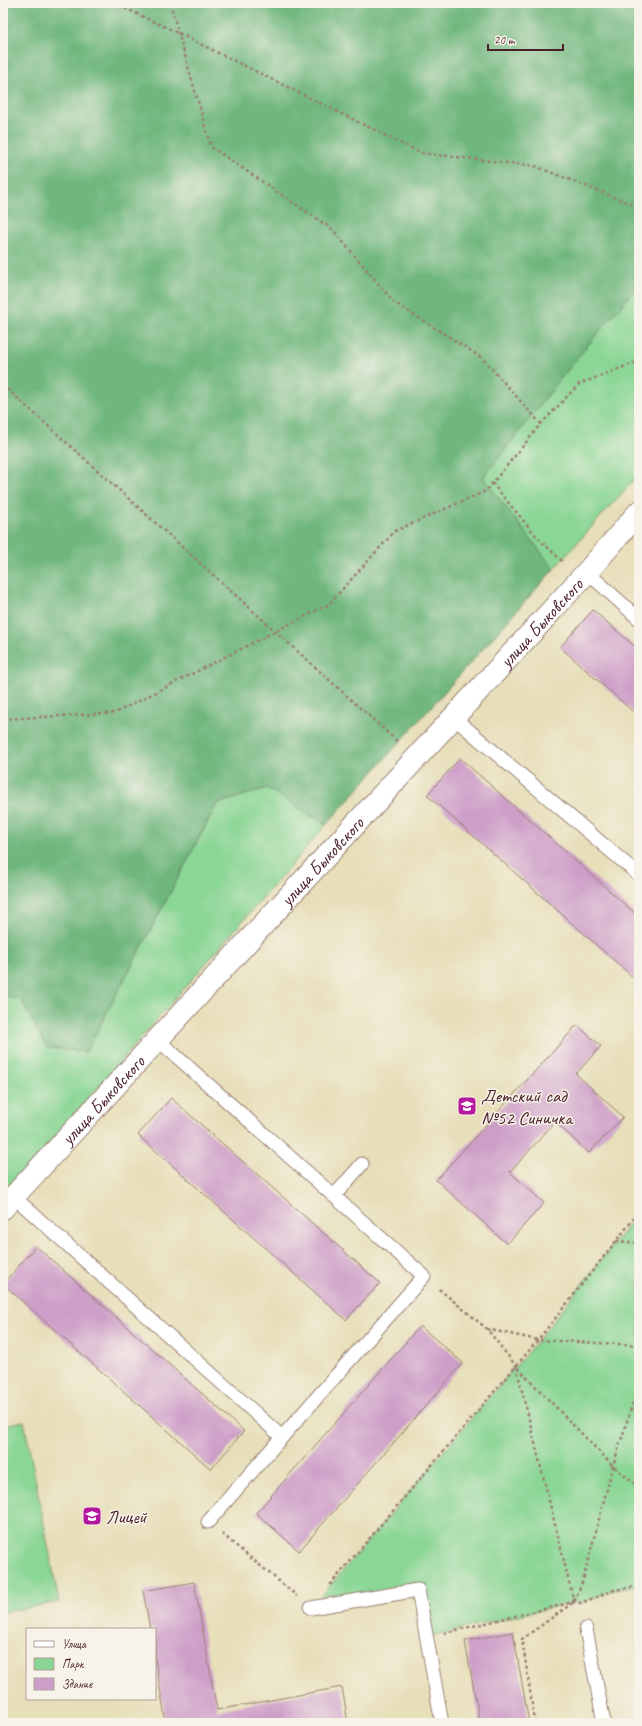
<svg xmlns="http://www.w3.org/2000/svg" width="642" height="1726" font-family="Caveat,sans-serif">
<rect width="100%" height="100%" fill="#f7f3e8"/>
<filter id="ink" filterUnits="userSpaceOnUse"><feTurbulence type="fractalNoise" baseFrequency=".025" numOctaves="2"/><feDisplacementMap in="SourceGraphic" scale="8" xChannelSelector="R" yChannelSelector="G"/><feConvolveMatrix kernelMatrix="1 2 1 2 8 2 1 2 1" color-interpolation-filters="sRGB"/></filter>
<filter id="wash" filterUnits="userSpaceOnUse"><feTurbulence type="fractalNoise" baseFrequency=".012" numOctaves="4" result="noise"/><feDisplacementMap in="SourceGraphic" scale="16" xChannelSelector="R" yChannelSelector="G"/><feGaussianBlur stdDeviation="0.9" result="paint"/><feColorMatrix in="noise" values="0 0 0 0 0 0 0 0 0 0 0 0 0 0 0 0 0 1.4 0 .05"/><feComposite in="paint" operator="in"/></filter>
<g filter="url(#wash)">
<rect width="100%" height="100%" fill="#e7dfb9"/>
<g fill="#8ad694" stroke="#6a7a60">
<path d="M639,284V474L554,569L483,478L573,363Z"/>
<path d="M267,788L326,825L3,1197V995L21,1000L47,1048L86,1052L217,804Z"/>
<path d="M639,1212V1586L614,1590L581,1603L574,1602L427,1637L418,1590L311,1608L538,1340Z"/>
<path d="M24,1421L59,1602L3,1612V1425Z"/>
</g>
<path fill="#6fb77e" stroke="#5c6b54" d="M3,3H639V284L573,363L483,478L554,569L326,825L267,788L217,804L86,1052L47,1048L21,1000L3,995Z"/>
<g id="blocks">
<g fill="#cd9ec8">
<path d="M593,610L639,650V717L560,647Z"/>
<path d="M460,758L639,917V975L635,979L427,795Z"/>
<path d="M577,1025L601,1046L576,1074L623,1117L589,1153L555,1122L510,1172L544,1203L507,1244L436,1180Z"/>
<path d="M171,1098L380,1283L346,1320L138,1135Z"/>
<path d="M36,1246L244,1431L211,1469L3,1284Z"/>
<path d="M420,1326L463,1363L299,1551L256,1513Z"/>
<path d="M194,1582L217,1710L342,1687L348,1723H166L155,1659V1629H150L143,1591Z"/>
<path d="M513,1632L529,1723H480L465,1641Z"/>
</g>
</g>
</g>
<g filter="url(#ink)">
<use href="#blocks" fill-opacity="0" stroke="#987f72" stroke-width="1"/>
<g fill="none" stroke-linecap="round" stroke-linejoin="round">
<defs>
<g id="lane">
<path d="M587,572L639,619"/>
<path d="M453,717L639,875"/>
<path d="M334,1196L362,1164"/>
<path d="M14,1197L282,1437L424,1276L158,1040"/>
<path d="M208,1522L282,1437"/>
<path d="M311,1608L418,1590L442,1723"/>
<path d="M586,1629L604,1723"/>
</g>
<g id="street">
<path id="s1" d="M3,1208L587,572L639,512"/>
</g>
</defs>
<use href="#lane" stroke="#987f72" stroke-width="15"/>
<use href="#street" stroke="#987f72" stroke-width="24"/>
<g stroke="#987f72" stroke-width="2.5" stroke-dasharray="3 3" stroke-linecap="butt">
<path d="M114,3L178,33L421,153L535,166L639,207"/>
<path d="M170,3L211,147L332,229L394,302L482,358L541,424"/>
<path d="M3,385L399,743"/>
<path d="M492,483L538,538L564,563"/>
<path d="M3,719L115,713L329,604L395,531L486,491L541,424L579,384L639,361"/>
<path d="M616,1241L639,1243"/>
<path d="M439,1289L487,1329L516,1366"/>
<path d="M487,1329L538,1340L639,1345"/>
<path d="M222,1534L297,1596"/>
<path d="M330,1585L538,1340L639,1212"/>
<path d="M574,1602L516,1366L613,1466L639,1487"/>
<path d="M444,1633L574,1602L581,1603L614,1590L639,1586"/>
<path d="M535,1723L522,1639L574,1602L583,1580L613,1466L639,1383"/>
</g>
<use href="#lane" stroke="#fff" stroke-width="13"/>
<use href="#street" stroke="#fff" stroke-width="22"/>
</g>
</g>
<defs>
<symbol id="school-square" viewBox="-11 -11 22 22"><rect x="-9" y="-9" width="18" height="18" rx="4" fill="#b5179e" stroke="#f7f3e8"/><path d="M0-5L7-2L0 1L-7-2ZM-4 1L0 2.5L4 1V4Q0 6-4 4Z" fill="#fff"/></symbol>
</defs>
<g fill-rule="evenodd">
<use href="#school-square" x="456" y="1095" width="22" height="22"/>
<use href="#school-square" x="81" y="1505" width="22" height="22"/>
</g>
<g text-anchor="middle" stroke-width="3" stroke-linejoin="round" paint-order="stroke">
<g font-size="19" fill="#4a1f2b" stroke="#f7f3e8">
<text dy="7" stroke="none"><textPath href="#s1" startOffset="795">улица Быковского</textPath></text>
<text dy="7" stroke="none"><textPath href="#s1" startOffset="471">улица Быковского</textPath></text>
<text dy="7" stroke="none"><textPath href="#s1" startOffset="147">улица Быковского</textPath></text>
</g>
<g font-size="19" fill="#4a1f2b" stroke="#f7f3e8" text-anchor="start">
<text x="481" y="1102">Детский сад<tspan x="481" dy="22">№52 Синичка</tspan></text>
<text x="106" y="1523">Лицей</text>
</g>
</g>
<rect width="642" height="1726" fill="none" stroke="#f7f3e8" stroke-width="16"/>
<rect x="26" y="1628" width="130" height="72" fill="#f7f3e8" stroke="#b29e9c"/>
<rect x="34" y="1641" width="20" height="6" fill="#ffffff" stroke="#b29e9c"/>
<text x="62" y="1648" font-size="12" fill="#4a1f2b">Улица</text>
<rect x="34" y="1658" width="20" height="12" fill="#8ad694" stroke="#b29e9c"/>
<text x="62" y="1668" font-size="12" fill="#4a1f2b">Парк</text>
<rect x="34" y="1678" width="20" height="12" fill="#cd9ec8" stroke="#b29e9c"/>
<text x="62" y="1688" font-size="12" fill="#4a1f2b">Здание</text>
<path d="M488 44v6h75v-6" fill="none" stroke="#4a1f2b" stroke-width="2"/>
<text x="494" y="44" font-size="12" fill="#4a1f2b" stroke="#f7f3e8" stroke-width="3" paint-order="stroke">20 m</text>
</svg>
